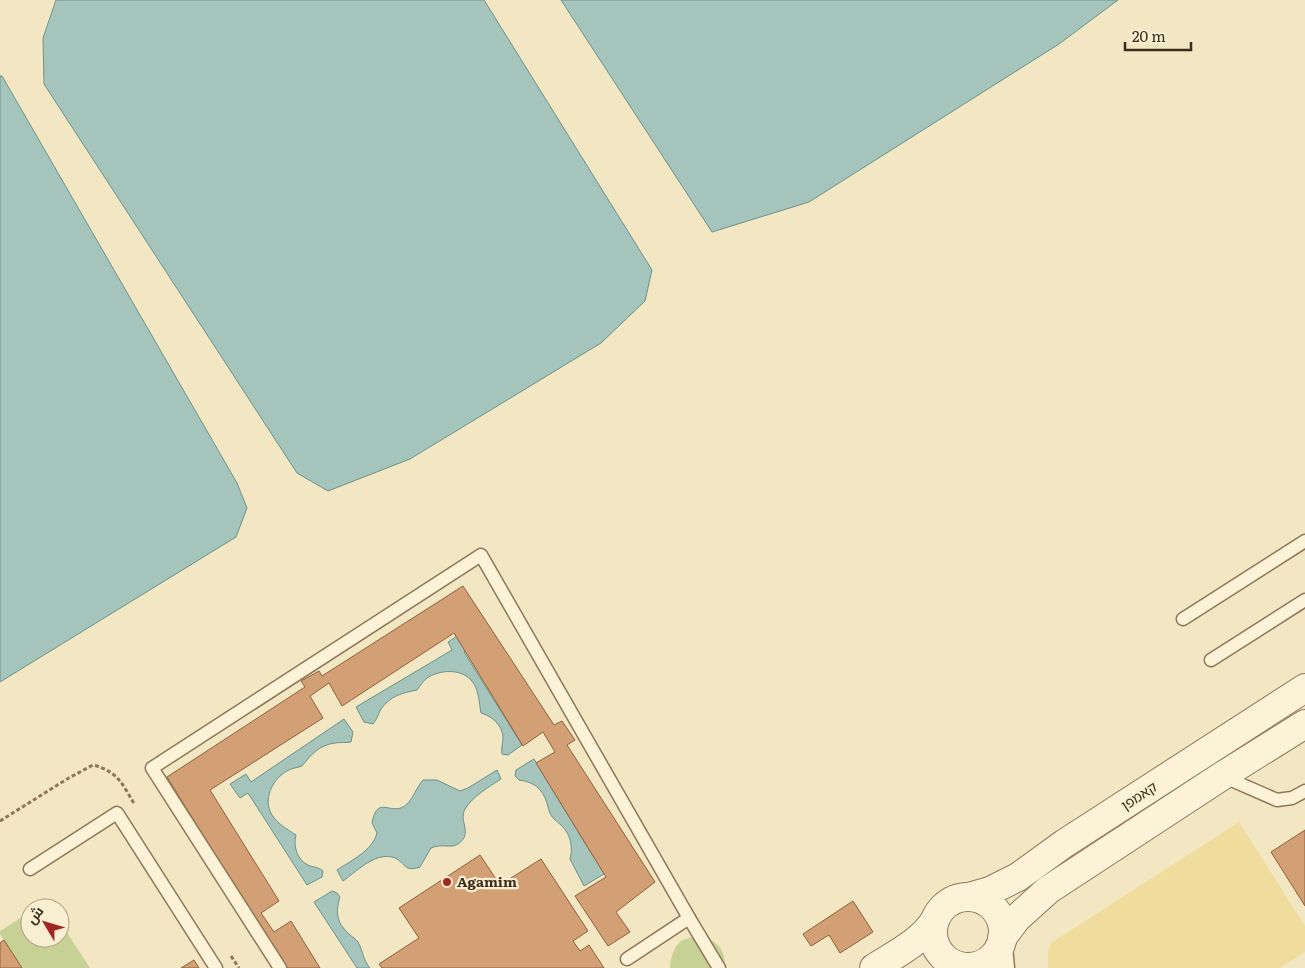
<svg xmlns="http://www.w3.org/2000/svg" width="1305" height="968" font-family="Literata,Cairo,'Noto Sans Hebrew',serif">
<rect width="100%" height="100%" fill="#f2e6c3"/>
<g fill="#c8d195">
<path d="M30,912V938H60V922L90,968H22L0,934V931Z"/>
<path d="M694,937C713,936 726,947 725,968H670C670,959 674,947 681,941C684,939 690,938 694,937Z"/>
</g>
<path fill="#f0dd9e" d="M1239,822L1305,926V952L1280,968H1048V951L1051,943Z"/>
<g fill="#a5c4bc" stroke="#6b938b">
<path d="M56,0H484L652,270L645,301L601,343L410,459L328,491L297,473L44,84L43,38Z"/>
<path d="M561,0H1118L1059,44L809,202L712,232Z"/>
<path d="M0,76H2L237,483L247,508L236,537L0,682Z"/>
<path d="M463,632L472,647L464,652L522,745L508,755L502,754C501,747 503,743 503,737C502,725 492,716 481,713C479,703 479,688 471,680C460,668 439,670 427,678C423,681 420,686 417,690C402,693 390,696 381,709C378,715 377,719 373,724L364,722L356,707L452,650L448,642Z"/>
<path d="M344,719L353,732L351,742C346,743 341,742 335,743C319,745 311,755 302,766C297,768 291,768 287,771C274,778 264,796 270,811C274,822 287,829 296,835C293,846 297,860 308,865C314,868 317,866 323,871L322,877L307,885L248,793L240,798L230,784L246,774L251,782Z"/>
<path d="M534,759L593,856L614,868L584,886L570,859C573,848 571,835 562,826C558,822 553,819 551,815C549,812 548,807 547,803C542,788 534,782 519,780L515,776L516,770Z"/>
<path d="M497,770L501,779C489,787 473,796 465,809C458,822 474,833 458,844C451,849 442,843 431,848L420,867C402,873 406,861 392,857C374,853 357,871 343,881L337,870C352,860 372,851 377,833L372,823C377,797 387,812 401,808C412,804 416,787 423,780H437L460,791L468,788Z"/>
<path d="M332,891L337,893L340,897C335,913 337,923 349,934C352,937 356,939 358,942C363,951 363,960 370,968H357L314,902Z"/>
</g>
<g fill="#d3a075" stroke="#8f603b">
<path d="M463,586L554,725L562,721L575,740L567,745L655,882L616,912L630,932L608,946L575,896L606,877L536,763L555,752L543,732L523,746L454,633L342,706L329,683L310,696L323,718L210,790L279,901L261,913L274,932L291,921L320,968H285L167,777L305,687L301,681L319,671L322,676Z"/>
<path d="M1305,830V906L1271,852Z"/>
<path d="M480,855L500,885L541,859L588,931L573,941L580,951L589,945L604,968H382L379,964L419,938L399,908Z"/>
<path d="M853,901L873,932L840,953L829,935L811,946L803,934Z"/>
<path d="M4,940L22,968H0V943Z"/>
<path d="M194,960L199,968H181Z"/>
</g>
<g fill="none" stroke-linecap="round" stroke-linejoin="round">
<defs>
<g id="service">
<path d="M1183,619L1305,541"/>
<path d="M1211,660L1305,600"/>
<path d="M1222,776L1277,800L1292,798L1305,791"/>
<path d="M30,869L117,813L216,968"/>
<path d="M627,959L689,918"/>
<path d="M280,968L152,768L481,555L689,918L719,968"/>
</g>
<g id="minor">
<path d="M999,947L1001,968"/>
<path d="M965,968H966"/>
</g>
<g id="tertiary">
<circle cx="968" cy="932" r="35"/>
<path d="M969,897L990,891L1018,877L1065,843L1305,688"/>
<path d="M1002,938L1017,918L1048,890L1222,776L1305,724"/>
<path d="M874,968C896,954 921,942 935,920"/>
</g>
</defs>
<use href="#service" stroke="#8e7758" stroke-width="15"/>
<use href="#minor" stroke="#8e7758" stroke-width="29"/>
<use href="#tertiary" stroke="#8e7758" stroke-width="30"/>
<g stroke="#8e7758" stroke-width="3" stroke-dasharray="4 2.5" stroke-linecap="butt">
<path d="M0,821L67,779L93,765C119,772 122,784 135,805"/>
<path d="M231,956L239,968"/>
</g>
<use href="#service" stroke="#fbf2d7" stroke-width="12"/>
<use href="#minor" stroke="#fbf2d7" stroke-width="26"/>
<use href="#tertiary" stroke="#fbf2d7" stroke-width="28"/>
</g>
<circle fill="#a22723" stroke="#f8efd3" stroke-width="2" cx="447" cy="882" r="5"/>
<g text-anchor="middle" stroke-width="4.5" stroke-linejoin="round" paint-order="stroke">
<g font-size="14" fill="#3c2d1d" stroke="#f8efd3">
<text transform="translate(1139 796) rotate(-33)" y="5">קאמפן</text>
</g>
<g font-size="14" font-weight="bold" fill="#3c2d1d" stroke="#f8efd3" text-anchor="start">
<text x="457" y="887">Agamim</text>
</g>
</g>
<g transform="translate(45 923) rotate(308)"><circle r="24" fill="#f8efd3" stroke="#ada18a"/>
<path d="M0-4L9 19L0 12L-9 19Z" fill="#a22723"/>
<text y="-8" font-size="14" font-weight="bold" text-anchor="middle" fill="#3c2d1d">ش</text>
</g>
<path d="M1125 42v8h66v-8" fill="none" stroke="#3c2d1d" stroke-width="2.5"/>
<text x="1132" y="42" font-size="15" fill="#3c2d1d" stroke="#f8efd3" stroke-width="4" paint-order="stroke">20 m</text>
</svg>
